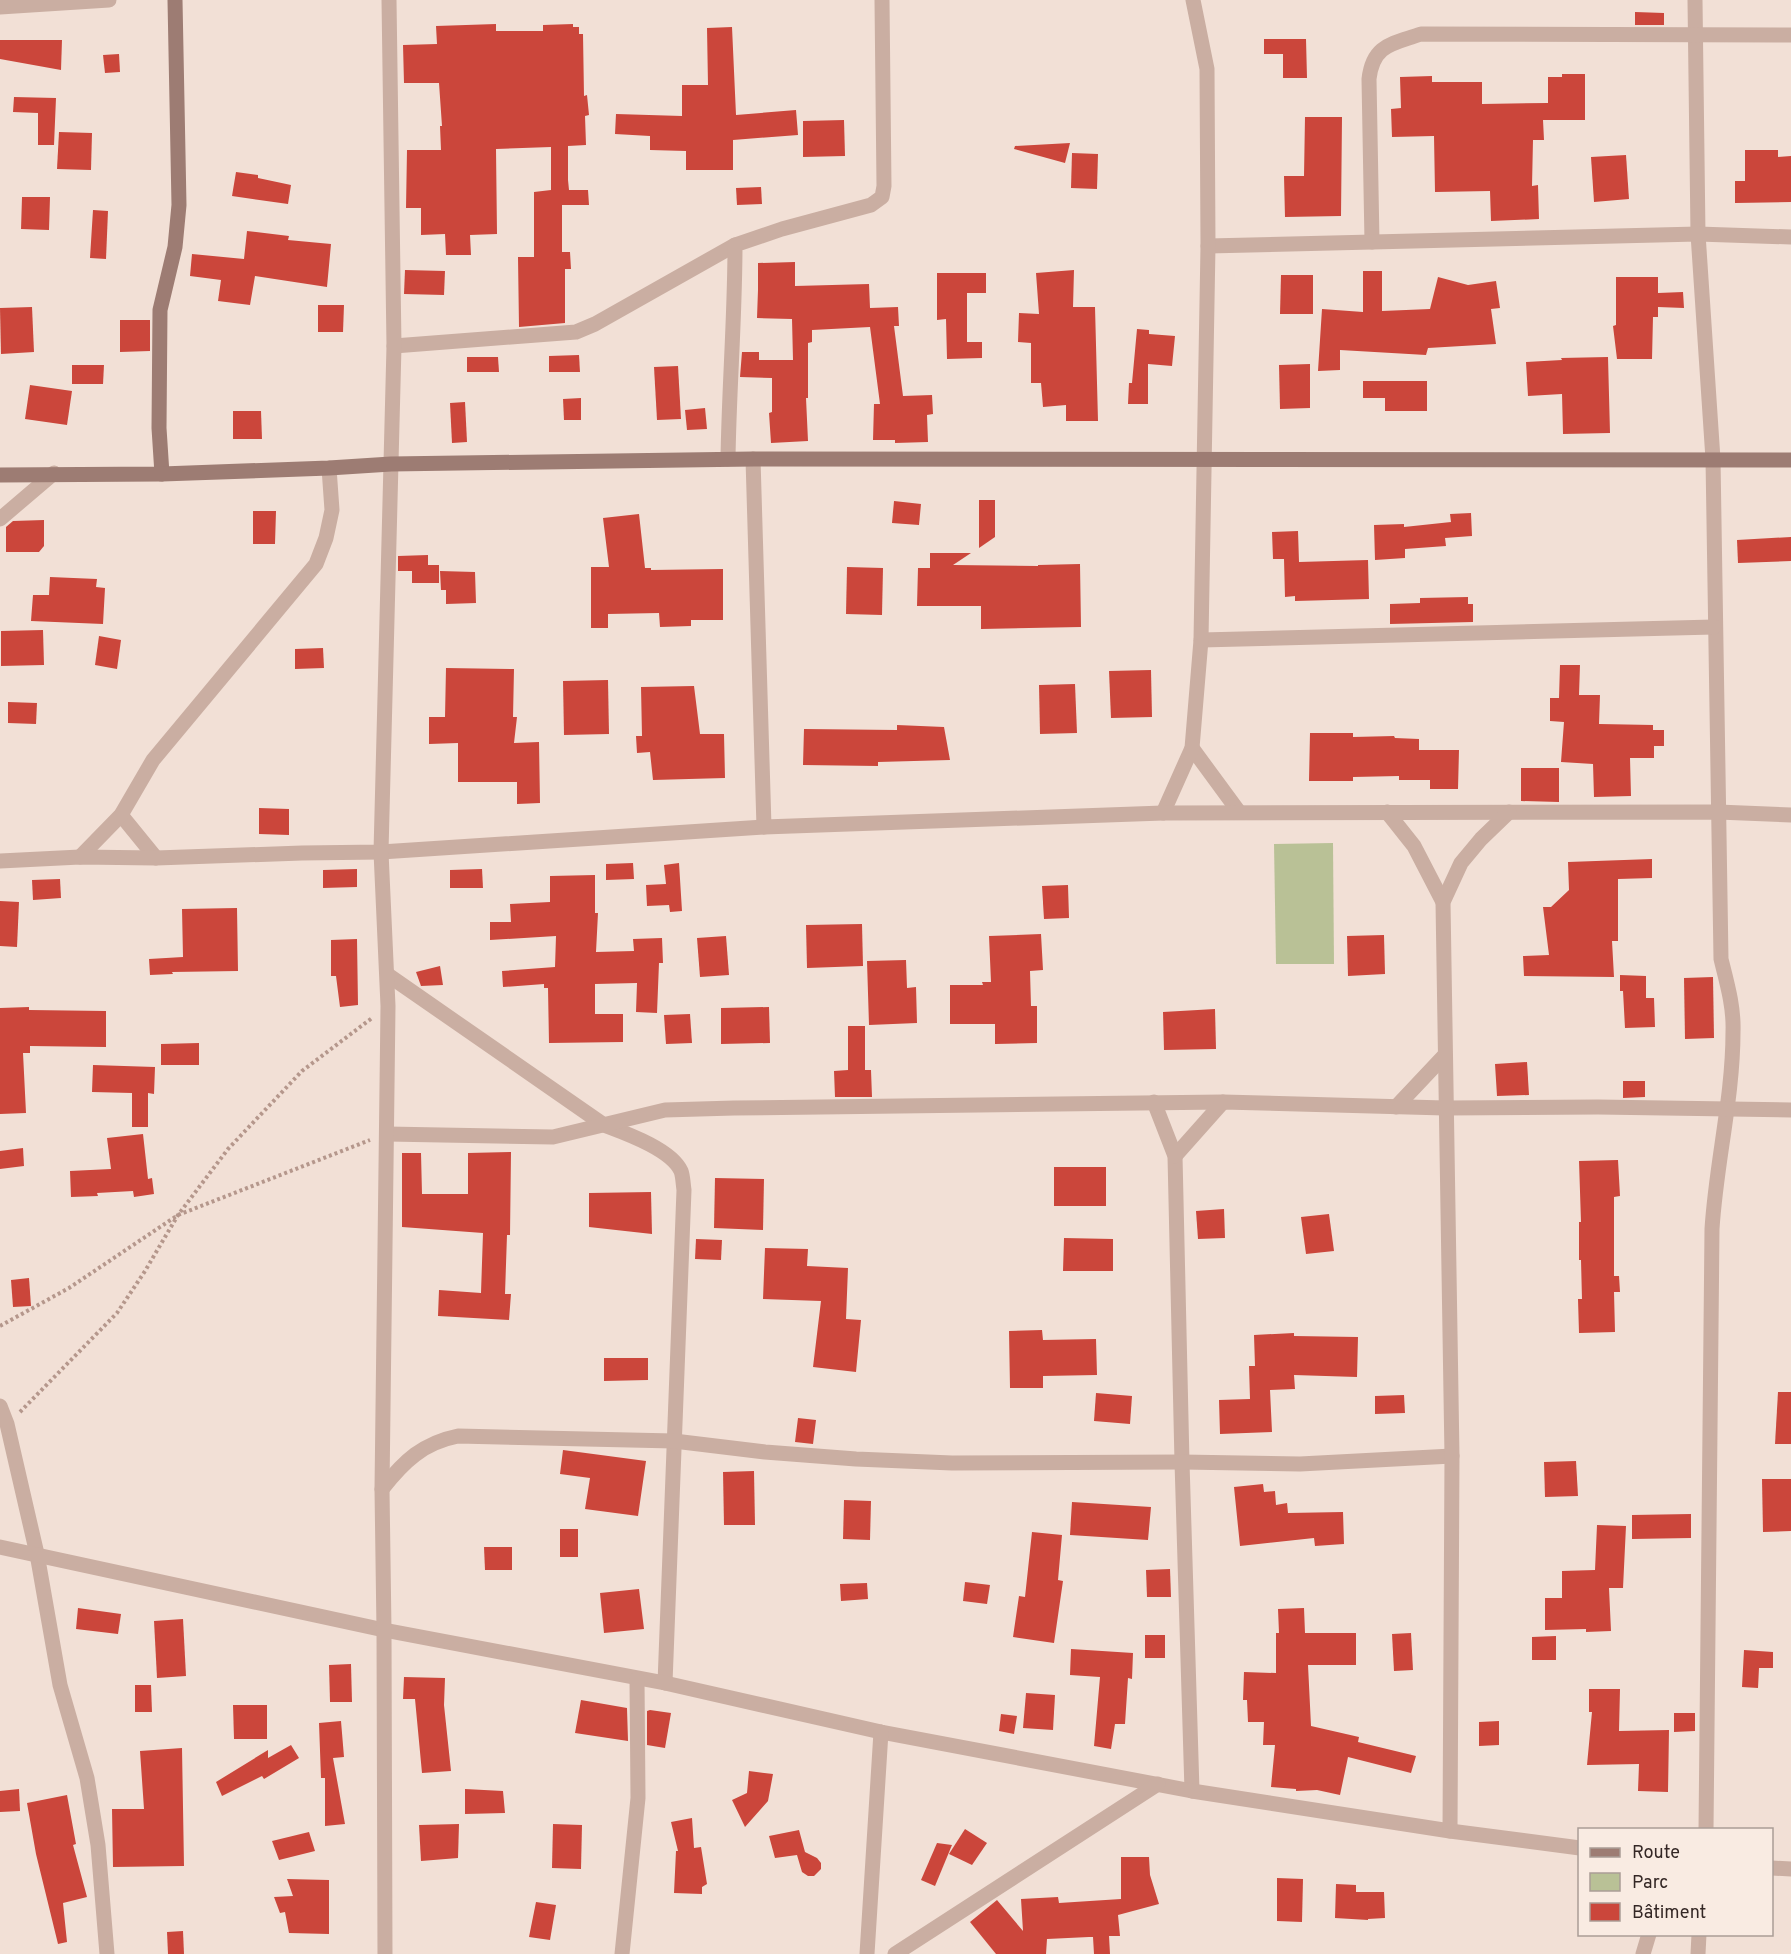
<svg xmlns="http://www.w3.org/2000/svg" width="1791" height="1954" font-family="Overpass,sans-serif">
<rect width="100%" height="100%" fill="#f2e0d6"/>
<path fill="#b9c196" d="M1333,843L1334,964H1276L1274,844Z"/>
<g fill="#cb463b">
<path d="M1635,12L1664,13V25H1635Z"/>
<path d="M496,24V31H543V25L573,24V27H579V34H583L584,96L587,95L589,115L585,116L586,145L568,146V180L569,190H588L589,205H562V252H570L571,269H565V323L519,327L518,257H534V192L551,190V147L496,149L497,234L470,235L471,255H446L445,234L421,235V208H406L407,150H441L440,126H442L439,83H404L403,45L437,44L436,26Z"/>
<path d="M732,27L736,115L796,110L798,135L733,140V170H686V151L650,150V136L615,134L616,114L682,116V85H708L707,28Z"/>
<path d="M1264,39H1306L1307,78H1283V54H1264Z"/>
<path d="M0,40H62L61,70L0,59Z"/>
<path d="M119,54L120,72L105,73L103,55Z"/>
<path d="M1562,74H1585V120H1543L1544,140H1533L1532,186L1538,185L1539,219L1491,221L1490,191L1435,192L1434,136L1392,137L1391,109L1401,108L1400,77L1432,76V82H1482V104L1548,103V77H1562Z"/>
<path d="M14,97L56,98L54,145H38V113L13,112Z"/>
<path d="M1305,117H1342L1341,216L1285,217L1284,176H1304Z"/>
<path d="M844,120L845,156L803,157V121Z"/>
<path d="M59,132L92,133L91,170L57,169Z"/>
<path d="M1070,143L1065,163L1014,149L1015,146Z"/>
<path d="M1745,150H1778V157L1791,156V202L1735,203V181H1745Z"/>
<path d="M1072,153L1098,154L1097,189L1071,188Z"/>
<path d="M1626,155L1629,199L1594,202L1591,157Z"/>
<path d="M236,172L258,175V178L291,185L288,204L232,196Z"/>
<path d="M761,187L762,204L737,205L736,188Z"/>
<path d="M22,197H50L49,230L21,229Z"/>
<path d="M93,210L108,211L106,259L90,258Z"/>
<path d="M247,231L289,236L288,240L331,244L327,287L255,276L250,305L218,301L221,280L190,276L192,254L244,259Z"/>
<path d="M795,262V286L869,284L870,308L898,307L899,326H894L903,396L932,395L933,414L927,415L928,442L895,443V440H873L874,404H880L870,327L812,330V342L808,343V398H806L808,441L771,443L769,413L772,412V378L740,377L742,352H759V360H793L792,319L757,318L758,290V263Z"/>
<path d="M405,270L445,271L444,295L404,294Z"/>
<path d="M1074,270L1073,307H1095L1098,421H1066V405L1043,407L1041,383H1031V343L1018,342L1019,313L1039,314L1036,273Z"/>
<path d="M1363,271H1382V311L1430,309L1438,277L1468,285L1496,281L1500,308L1491,309L1496,344L1428,348L1426,355L1340,350V370L1318,371L1322,309L1363,312Z"/>
<path d="M937,273H986V293H967V342H982V358L947,359L946,319L937,320Z"/>
<path d="M1281,275H1313V314H1280Z"/>
<path d="M1616,277H1658V293L1683,292L1684,308L1658,307V317H1653L1652,359H1617L1613,326L1616,325Z"/>
<path d="M318,305H344L343,332H318Z"/>
<path d="M32,307L34,352L1,354L0,308Z"/>
<path d="M120,320H150V351L120,352Z"/>
<path d="M1137,329L1149,330V334L1175,336L1172,366L1148,364V404H1128L1129,383H1132Z"/>
<path d="M579,355L580,372H549V356Z"/>
<path d="M467,357H498L499,372H467Z"/>
<path d="M1608,357L1610,433L1563,434L1562,394L1528,396L1526,362L1562,360L1561,358Z"/>
<path d="M1310,364V408L1280,409L1279,365Z"/>
<path d="M72,365H104L103,384H72Z"/>
<path d="M678,366L681,419L657,420L654,367Z"/>
<path d="M1363,381H1427V411H1385V398H1363Z"/>
<path d="M30,385L72,391L67,425L25,419Z"/>
<path d="M581,398V420H564L563,399Z"/>
<path d="M465,402L467,442L452,443L450,403Z"/>
<path d="M705,408L707,429L687,430L685,410Z"/>
<path d="M233,411H261L262,439H233Z"/>
<path d="M979,500H995V537L979,548Z"/>
<path d="M894,501L921,504L919,525L892,523Z"/>
<path d="M253,511H276L275,544H253Z"/>
<path d="M1471,513L1472,536L1445,538L1446,546L1405,549V558L1375,560L1374,525L1404,524V527L1451,522L1450,514Z"/>
<path d="M639,514L645,568H651V570L723,569V620H691V626L660,627L659,613L608,614V628H591V567H609L603,518Z"/>
<path d="M44,520V546L39,552H6V527L13,521Z"/>
<path d="M1298,531L1299,562L1368,560L1369,599L1295,601V596L1285,597L1284,559H1273L1272,532Z"/>
<path d="M1791,537V561L1738,563L1737,540Z"/>
<path d="M930,553H971L953,565L1038,566V565L1080,564L1081,627L981,629V606H917L918,568H930Z"/>
<path d="M428,555V565H439V583H412V571H398V556Z"/>
<path d="M847,567L883,568L882,615L846,614Z"/>
<path d="M440,571L475,572L476,603L446,604V590H441Z"/>
<path d="M50,577L97,579L96,587L105,588L103,624L31,621L33,595H49Z"/>
<path d="M1468,597V604H1473V622L1390,624V604L1420,603V598Z"/>
<path d="M43,630L44,665L1,666V631Z"/>
<path d="M99,636L121,640L117,669L95,665Z"/>
<path d="M323,648L324,668L295,669V649Z"/>
<path d="M1560,665H1580L1579,695H1600L1599,724L1653,725V730H1664V746H1654V758H1630L1631,796L1594,797L1593,764L1561,762L1564,722L1550,721V698H1559Z"/>
<path d="M446,668L514,669L513,717H517L514,743L539,742L540,803L517,804V782H458V743L429,744V717H445Z"/>
<path d="M1151,670L1152,717L1111,718L1109,671Z"/>
<path d="M608,680L609,734L564,735L563,681Z"/>
<path d="M1075,684L1077,733L1040,734L1039,685Z"/>
<path d="M694,686L700,734H724L725,778L653,780L650,752L637,753L636,736H642L641,687Z"/>
<path d="M8,702L37,703L36,724L8,723Z"/>
<path d="M897,725L944,727L950,760L878,762V766L803,765L804,729L897,730Z"/>
<path d="M1310,733H1353V737L1394,736L1395,738L1419,739V750H1459L1458,789H1430V780H1399V776L1353,777V781H1309Z"/>
<path d="M1521,768H1559V802L1521,801Z"/>
<path d="M259,808L289,809V835L259,834Z"/>
<path d="M1652,859V878L1618,879V941H1612L1614,977L1524,976L1523,956L1549,955L1543,907H1551L1569,890L1568,862Z"/>
<path d="M633,863L634,879L606,880V864Z"/>
<path d="M679,863L682,911L670,912L669,905L647,906L646,885L666,884L664,865Z"/>
<path d="M357,869V887L323,888V870Z"/>
<path d="M482,869L483,888H450V870Z"/>
<path d="M595,875V913H598L596,952L634,951L633,939L662,938L663,963H659L657,1013L636,1012L637,983L595,984V1014H623V1042L549,1043L548,988H544V984L503,987L502,971L555,967L556,936L490,940V922H511L510,904L550,902V876Z"/>
<path d="M60,879L61,898L33,900L32,880Z"/>
<path d="M1068,885L1069,918L1044,919L1042,886Z"/>
<path d="M0,901L19,902L17,947L0,946Z"/>
<path d="M237,908L238,971L172,972L173,974L150,975L149,959L183,957L182,909Z"/>
<path d="M862,924L863,966L807,968L806,925Z"/>
<path d="M1041,934L1043,970L1030,971L1031,1006H1037V1043L995,1044V1024H950V985H983L982,982H991L989,936Z"/>
<path d="M1384,935L1385,974L1348,976L1347,936Z"/>
<path d="M726,936L729,975L700,977L697,938Z"/>
<path d="M357,939L358,1005L340,1007L336,976H331V940Z"/>
<path d="M906,960L907,988L916,987L917,1023L869,1025L867,961Z"/>
<path d="M440,966L443,985L421,986L416,972Z"/>
<path d="M1620,975L1646,976V998H1654L1655,1027L1625,1028L1623,991H1620Z"/>
<path d="M1713,977L1714,1038L1685,1039L1684,978Z"/>
<path d="M29,1007V1010L106,1011V1047L30,1046V1053H23L26,1113L0,1114V1008Z"/>
<path d="M769,1007L770,1043L721,1044V1008Z"/>
<path d="M1215,1009L1216,1049L1164,1050L1163,1012Z"/>
<path d="M690,1014L692,1043L666,1044L664,1015Z"/>
<path d="M848,1026H865V1070H871L872,1097H835L834,1071L848,1070Z"/>
<path d="M199,1043V1065H161V1044Z"/>
<path d="M1527,1062L1529,1095L1497,1096L1495,1064Z"/>
<path d="M93,1065L155,1067L154,1094L148,1093V1127H132V1093L92,1092Z"/>
<path d="M1623,1081H1645V1097L1623,1098Z"/>
<path d="M143,1134L148,1179L152,1178L154,1194L134,1197L133,1191L97,1193L98,1196L71,1197L70,1171L111,1169L107,1138Z"/>
<path d="M23,1148L24,1166L0,1169V1151Z"/>
<path d="M511,1152L510,1235H507L505,1294H511L509,1320L438,1316L439,1290L481,1293L483,1233L402,1227V1153H421L422,1194H468V1153Z"/>
<path d="M1618,1160L1620,1196L1614,1197V1276H1619L1620,1292H1614L1615,1332L1579,1333L1578,1299H1582L1581,1260H1579V1222H1581L1579,1161Z"/>
<rect x="1054" y="1167" width="52" height="39"/>
<path d="M715,1178L764,1179L763,1230L714,1228Z"/>
<path d="M651,1192L652,1234L589,1227V1193Z"/>
<path d="M1224,1209L1225,1238L1198,1239L1196,1211Z"/>
<path d="M1329,1214L1334,1251L1306,1254L1301,1217Z"/>
<path d="M1064,1238L1113,1239V1271H1063Z"/>
<path d="M696,1239L722,1240L721,1260L695,1259Z"/>
<path d="M765,1248L808,1249L807,1266L848,1268L846,1319L861,1320L856,1372L813,1367L821,1301L763,1299Z"/>
<path d="M29,1278L31,1306L13,1307L11,1280Z"/>
<path d="M1042,1330L1043,1340L1096,1339L1097,1375L1043,1376V1388H1010L1009,1331Z"/>
<path d="M1294,1333V1336L1358,1337L1357,1377L1294,1375L1295,1389L1270,1390L1272,1432L1220,1434L1219,1400L1250,1399L1249,1366H1255L1254,1335Z"/>
<path d="M604,1358H648V1380L604,1381Z"/>
<path d="M1778,1392H1791V1444H1775Z"/>
<path d="M1096,1393L1132,1396L1130,1424L1094,1421Z"/>
<path d="M1404,1395L1405,1413L1375,1414V1396Z"/>
<path d="M798,1418L816,1420L813,1444L795,1442Z"/>
<path d="M563,1450L646,1461L638,1516L585,1509L590,1478L560,1474Z"/>
<path d="M1576,1461L1578,1496L1545,1497L1544,1462Z"/>
<path d="M754,1471L755,1525H724L723,1472Z"/>
<path d="M1762,1479H1791V1531L1763,1532Z"/>
<path d="M1263,1484L1264,1492L1275,1491L1276,1505L1287,1503L1288,1513L1343,1512L1344,1544L1315,1546L1314,1538L1240,1546L1234,1487Z"/>
<path d="M844,1500L871,1501L870,1540L843,1539Z"/>
<path d="M1072,1502L1151,1507L1148,1540L1070,1535Z"/>
<path d="M1691,1514V1538L1632,1539V1515Z"/>
<path d="M1597,1525L1626,1526L1623,1588H1609L1611,1631L1586,1632V1629L1545,1630V1598H1562V1571L1595,1570Z"/>
<rect x="560" y="1529" width="18" height="28"/>
<path d="M1032,1532L1062,1535L1058,1580L1063,1581L1054,1643L1013,1637L1019,1596L1025,1597Z"/>
<path d="M484,1547H512V1570H485Z"/>
<path d="M1170,1569L1171,1597H1147L1146,1570Z"/>
<path d="M965,1582L990,1585L987,1604L963,1601Z"/>
<path d="M867,1583L868,1599L841,1601L840,1584Z"/>
<path d="M639,1589L644,1629L604,1633L600,1593Z"/>
<path d="M78,1608L121,1614L118,1634L76,1629Z"/>
<path d="M1304,1608L1305,1633H1356V1665H1308L1311,1726L1359,1737L1358,1742L1416,1756L1411,1773L1348,1757L1340,1795L1317,1790L1296,1791V1789L1271,1787L1275,1745H1263L1264,1722H1248L1247,1700H1243L1244,1672L1276,1673V1633H1279L1278,1609Z"/>
<path d="M183,1619L186,1676L157,1678L154,1621Z"/>
<path d="M1411,1633L1413,1670L1394,1671L1392,1634Z"/>
<rect x="1145" y="1635" width="20" height="23"/>
<path d="M1556,1636V1660H1532V1637Z"/>
<path d="M1071,1649L1133,1653L1132,1679L1128,1678L1125,1724H1115L1111,1749L1094,1746L1100,1677L1070,1675Z"/>
<path d="M1744,1650L1773,1652V1668H1759L1758,1688L1742,1687Z"/>
<path d="M351,1664L352,1702H330L329,1665Z"/>
<path d="M404,1677L445,1678L444,1705L451,1771L422,1773L415,1699H403Z"/>
<path d="M135,1685H151L152,1712H135Z"/>
<path d="M1589,1689H1620L1619,1731L1669,1730L1668,1792L1638,1791L1639,1764L1587,1765L1592,1712H1589Z"/>
<path d="M1026,1693L1055,1695L1053,1730L1023,1728Z"/>
<path d="M581,1700L627,1708L628,1741L575,1733Z"/>
<path d="M233,1705H267V1739H234Z"/>
<path d="M650,1710L671,1713L665,1748L647,1745V1711Z"/>
<path d="M1674,1713H1695V1731L1674,1732Z"/>
<path d="M1001,1714L1017,1716L1014,1734L999,1731Z"/>
<path d="M341,1721L344,1757L333,1758L345,1824L325,1826V1778H321L319,1723Z"/>
<path d="M1499,1721V1745L1479,1746V1722Z"/>
<path d="M291,1745L299,1758L264,1779L262,1776L222,1796L216,1782L268,1750V1758Z"/>
<path d="M182,1748L184,1866L113,1867L112,1809H144L140,1751Z"/>
<path d="M749,1771L773,1774L768,1801L745,1827L732,1800L747,1793Z"/>
<path d="M19,1789L20,1811L0,1812V1791Z"/>
<path d="M465,1789L503,1791L505,1813L465,1814Z"/>
<path d="M67,1795L76,1844L73,1845L87,1897L63,1903L67,1942L58,1944L36,1854L27,1803Z"/>
<path d="M692,1818L694,1848L701,1847L707,1884L702,1887V1894L674,1893L676,1851H678L671,1822Z"/>
<path d="M459,1824L458,1858L421,1861L419,1825Z"/>
<path d="M553,1824L582,1825L581,1869L552,1868Z"/>
<path d="M965,1829L987,1843L972,1865L949,1854Z"/>
<path d="M799,1830L805,1852L817,1858L821,1863V1869L814,1876H808L802,1872L797,1855L775,1858L769,1836Z"/>
<path d="M309,1832L315,1851L279,1860L272,1841Z"/>
<path d="M937,1843L952,1845L935,1886L921,1880Z"/>
<path d="M1121,1857H1149L1150,1875L1159,1904L1118,1915L1120,1936H1109L1110,1954H1094L1093,1937H1089L1047,1939L1046,1954H996L970,1922L997,1900L1023,1931L1021,1899L1058,1897L1059,1903L1121,1899Z"/>
<path d="M1277,1878L1303,1879L1302,1922L1277,1921Z"/>
<path d="M287,1879L329,1880V1934L289,1933L285,1912L280,1913L274,1897L293,1896Z"/>
<path d="M1336,1884L1356,1885V1892H1384L1385,1918L1368,1919V1920L1335,1918Z"/>
<path d="M536,1902L556,1905L550,1940L529,1937Z"/>
<path d="M183,1931L184,1954H168L167,1932Z"/>
</g>
<g fill="none" stroke-linecap="round" stroke-linejoin="round">
<g stroke="#b5978c" stroke-width="4" stroke-dasharray="3 3" stroke-linecap="butt">
<path d="M0,1326L69,1288L178,1215L370,1140"/>
<path d="M20,1412L117,1313L145,1271L178,1215L228,1149L302,1071L372,1018"/>
</g>
<g stroke="#caaea2" stroke-width="15">
<path d="M1695,0L1698,234L1713,459L1721,959C1727,983 1734,1007 1733,1032C1733,1098 1716,1163 1712,1229L1706,1830"/>
<path d="M0,7L109,0"/>
<path d="M1372,242L1369,79C1373,44 1393,44 1421,34L1791,35"/>
<path d="M1208,246L1698,234L1791,237"/>
<path d="M394,346L576,332L595,324L735,245"/>
<path d="M728,459C729,388 735,317 735,245L782,229L871,205L882,197L884,186L882,0"/>
<path d="M753,459L764,827"/>
<path d="M0,519L54,473"/>
<path d="M1201,640L1714,627"/>
<path d="M1192,748L1239,812"/>
<path d="M1387,812L1414,846L1443,902"/>
<path d="M1163,813L1192,748L1201,640L1208,246L1207,69L1193,0"/>
<path d="M121,815L156,858"/>
<path d="M80,857L121,815L153,760L316,564L326,538L332,510L329,468"/>
<path d="M0,861L80,857L156,858L302,853L381,852L764,827L1163,813L1718,812L1791,815"/>
<path d="M388,975L604,1125C625,1133 671,1149 681,1171C683,1176 683,1184 684,1190L665,1683"/>
<path d="M1154,1102L1175,1156L1182,1462L1192,1791"/>
<path d="M1396,1107L1445,1055"/>
<path d="M387,1134L553,1137L665,1110L734,1108L1223,1102L1445,1108L1598,1107L1791,1110"/>
<path d="M1175,1156L1223,1102"/>
<path d="M0,1406L7,1424L37,1554L60,1685L87,1778L98,1845L107,1954"/>
<path d="M382,1489C404,1461 423,1443 458,1436L674,1441L765,1452L856,1459L952,1463L1182,1462L1300,1464L1452,1456"/>
<path d="M0,1547L384,1630L665,1683L881,1732L1192,1791L1450,1831L1580,1848"/>
<path d="M1450,1831L1452,1456L1443,902L1461,863L1481,839L1509,812"/>
<path d="M1772,1868L1791,1869"/>
<path d="M385,1954L384,1630L382,1489L388,1006L381,852L394,346L389,0"/>
<path d="M622,1954L638,1798L637,1679"/>
<path d="M867,1954L881,1732"/>
<path d="M895,1954L1158,1784"/>
<path d="M1643,1954L1649,1934"/>
<path d="M1698,1954L1699,1934"/>
</g>
<g stroke="#9d7c73" stroke-width="15">
<path d="M162,474L159,428L160,310L175,247L179,205L175,0"/>
<path d="M0,475L162,474L329,468L391,464L753,459L1791,460"/>
</g>
</g>
<rect x="1578" y="1828" width="195" height="108" fill="#f9ebe2" stroke="#aa9d96" stroke-width="1.5"/>
<rect x="1590" y="1848" width="30" height="9" fill="#9d7c73" stroke="#aa9d96" stroke-width="1.5"/>
<text x="1632" y="1858" font-size="18" fill="#342725">Route</text>
<rect x="1590" y="1873" width="30" height="18" fill="#b9c196" stroke="#aa9d96" stroke-width="1.5"/>
<text x="1632" y="1888" font-size="18" fill="#342725">Parc</text>
<rect x="1590" y="1903" width="30" height="18" fill="#cb463b" stroke="#aa9d96" stroke-width="1.5"/>
<text x="1632" y="1918" font-size="18" fill="#342725">Bâtiment</text>
</svg>
